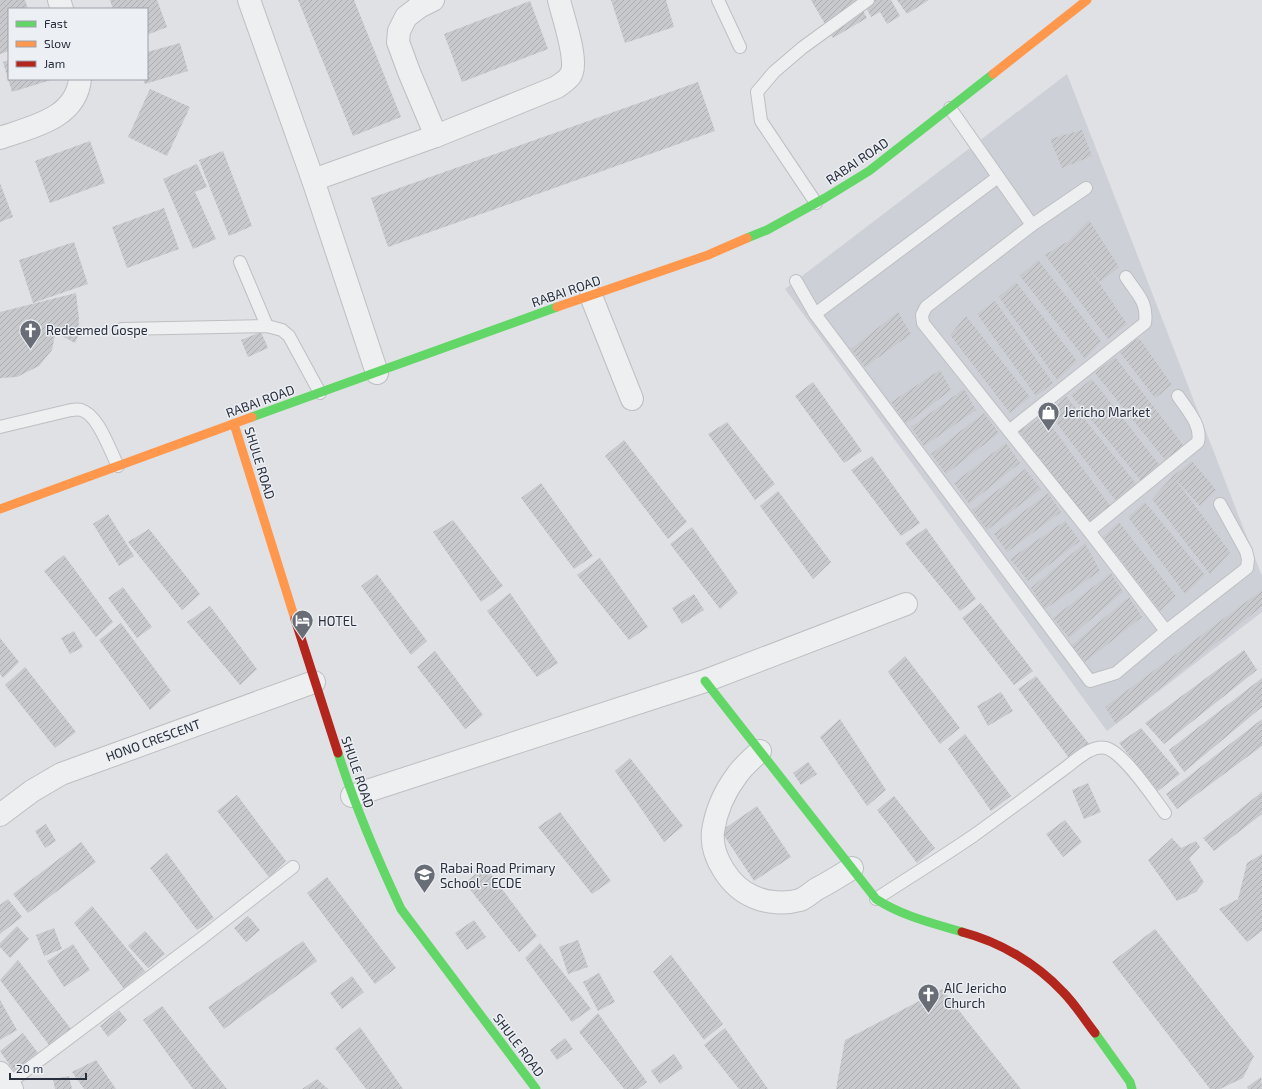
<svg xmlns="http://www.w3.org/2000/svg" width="1262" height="1089" font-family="'Exo 2',sans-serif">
<defs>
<pattern id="building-hatch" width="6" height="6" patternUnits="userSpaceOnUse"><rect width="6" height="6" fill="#c7c9cc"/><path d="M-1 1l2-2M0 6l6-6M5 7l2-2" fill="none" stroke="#abadb0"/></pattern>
</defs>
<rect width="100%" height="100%" fill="#dfe1e4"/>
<path fill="#cdd0d7" d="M1067,74L1262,576V612L1107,731L785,289Z"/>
<g fill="url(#building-hatch)">
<path d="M0,0H25L28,9H9V51L0,54Z"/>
<path d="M110,0H157L167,27L147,35V9H113Z"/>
<path d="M298,0H354L401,117L353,136Z"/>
<path d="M611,0H666L674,27L625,43Z"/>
<path d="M811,0H857L867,18L833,38Z"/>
<path d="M862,0H891L900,16L887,24L880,12L871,17Z"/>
<path d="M897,0H929L907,14Z"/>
<path d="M530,1L548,49L462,82L444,34Z"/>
<path d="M180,43L188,71L145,84L143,79H147V52Z"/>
<path d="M9,60V79H54L12,92L3,62Z"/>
<path d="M698,82L715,131L388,247L371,198Z"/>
<path d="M150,89L190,107L167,156L128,137Z"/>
<path d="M1082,130L1092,156L1062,168L1050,139Z"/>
<path d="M90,141L105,183L50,203L35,161Z"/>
<path d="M223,151L252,226L229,236L199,160Z"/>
<path d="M197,164L207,187L195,192L216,239L193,249L163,179Z"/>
<path d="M0,183L13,217L0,222Z"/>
<path d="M164,208L179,249L127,268L112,227Z"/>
<path d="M1089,220L1119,267L1100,282L1079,253L1127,324L1108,339L1045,255L1070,240Z"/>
<path d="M74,242L88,284L33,303L19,260Z"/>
<path d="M1038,260L1101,341L1085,359L1020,276Z"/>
<path d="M1016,282L1077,361L1057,380L999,297Z"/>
<path d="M76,293L79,319L78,336L75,343L62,336L55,335L52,350L39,366L17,377L0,378V312Z"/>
<path d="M995,301L1053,383L1036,396L977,314Z"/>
<path d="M898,312L911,334L865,367L851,349Z"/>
<path d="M966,316L1030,397L1010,413L950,335Z"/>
<path d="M261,332L268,348L248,357L241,340Z"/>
<path d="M1139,338L1172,385L1155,398L1119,351Z"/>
<path d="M1115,357L1184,446L1166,461L1095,373Z"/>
<path d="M940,370L951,390L906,424L891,402Z"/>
<path d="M1092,379L1161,467L1142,482L1071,395Z"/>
<path d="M813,382L862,451L844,463L795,396Z"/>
<path d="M964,389L976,410L924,446L911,427Z"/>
<path d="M1066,396L1137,485L1116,501L1048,412Z"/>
<path d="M984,413L999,433L946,474L931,454Z"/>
<path d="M1044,416L1111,507L1090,523L1019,431Z"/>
<path d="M727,422L775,484L755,500L708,434Z"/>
<path d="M624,440L687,522L668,539L605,456Z"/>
<path d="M1006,443L1020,463L969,504L954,483Z"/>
<path d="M872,456L920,523L901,536L851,470Z"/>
<path d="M1192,461L1216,490L1200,506L1174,478L1230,552L1210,574L1152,499L1173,476Z"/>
<path d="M1025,469L1041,489L987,530L972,510Z"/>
<path d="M541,483L593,556L574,569L521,498Z"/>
<path d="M778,491L831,562L813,579L760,506Z"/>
<path d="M1048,493L1061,512L1007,552L994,534Z"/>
<path d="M1145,502L1205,575L1185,594L1128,517Z"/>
<path d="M108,514L134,556L119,566L93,524Z"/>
<path d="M453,520L503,586L481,602L433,532Z"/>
<path d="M1065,521L1080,541L1028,581L1010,559Z"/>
<path d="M1119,522L1176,596L1160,611L1103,537Z"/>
<path d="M692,527L738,593L720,609L670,544Z"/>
<path d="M926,528L976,599L960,611L905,543Z"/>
<path d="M149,529L200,594L182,610L128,542Z"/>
<path d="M1085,543L1100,571L1045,609L1031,588Z"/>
<path d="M64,555L113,622L96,637L44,571Z"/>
<path d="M600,558L648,627L629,640L577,575Z"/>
<path d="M1111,573L1123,592L1069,638L1053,618Z"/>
<path d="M377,574L427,641L411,655L361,586Z"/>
<path d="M123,587L152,627L137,638L108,598Z"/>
<path d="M1262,590V606L1116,724L1105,707Z"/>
<path d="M510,593L558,663L537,677L487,611Z"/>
<path d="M694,594L704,610L682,624L672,608Z"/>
<path d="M1129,597L1142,617L1085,662L1072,645Z"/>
<path d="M981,603L1033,671L1014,685L962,618Z"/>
<path d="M210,606L257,669L240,685L187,622Z"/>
<path d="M121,623L171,691L150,710L99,640Z"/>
<path d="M74,631L83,647L70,654L61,638Z"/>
<path d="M0,638L19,662L3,678L0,674Z"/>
<path d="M1244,650L1257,670L1164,744L1145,723Z"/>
<path d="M435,651L483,715L465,729L417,667Z"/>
<path d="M905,656L960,728L940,744L888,672Z"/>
<path d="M25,667L76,732L55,748L5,685Z"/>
<path d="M1036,676L1089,744L1069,758L1018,689Z"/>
<path d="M1262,678V707L1184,772L1169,750Z"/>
<path d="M1001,692L1013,711L988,726L977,706Z"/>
<path d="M840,719L886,790L867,806L820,737Z"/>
<path d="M1262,719V746L1177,809L1166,794Z"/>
<path d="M1141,728L1180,774L1158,791L1119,743Z"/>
<path d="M965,734L1011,796L991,811L948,749Z"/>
<path d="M630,758L683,826L664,842L615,771Z"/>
<path d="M808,762L817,774L801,785L793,773Z"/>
<path d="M1088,783L1101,812L1084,819L1072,790Z"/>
<path d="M1262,792V814L1214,851L1203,838Z"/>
<path d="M237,795L286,861L269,877L217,811Z"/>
<path d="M894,796L935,848L917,863L877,810Z"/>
<path d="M757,806L791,857L754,881L721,831Z"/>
<path d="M560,812L611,881L592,894L538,827Z"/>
<path d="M1065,820L1082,842L1063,857L1046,834Z"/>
<path d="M46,824L56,841L45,848L35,831Z"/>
<path d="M1172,838L1181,848L1196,841L1200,847L1189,859L1204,882L1196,892L1177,901L1148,860Z"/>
<path d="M81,842L96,862L28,913L13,894Z"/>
<path d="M167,853L214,918L197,930L150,868Z"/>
<path d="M1262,854V931L1247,942L1219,909L1238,899L1247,863Z"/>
<path d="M485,866L537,936L519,952L465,883Z"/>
<path d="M327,877L396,968L375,984L307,893Z"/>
<path d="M8,899L22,917L0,934V905Z"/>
<path d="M92,906L145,971L124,989L74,923Z"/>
<path d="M248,916L260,930L246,942L234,928Z"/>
<path d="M474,920L486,937L467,950L455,933Z"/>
<path d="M17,926L29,939L10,958L0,947V943Z"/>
<path d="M54,928L62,949L44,956L36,935Z"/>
<path d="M1155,929L1254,1056L1243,1078L1220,1089H1210L1112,962Z"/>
<path d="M145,931L165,954L148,968L128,946Z"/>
<path d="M578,940L588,967L568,974L559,947Z"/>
<path d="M303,941L317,961L224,1029L208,1007Z"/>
<path d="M540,943L591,1009L572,1022L525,958Z"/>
<path d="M73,944L90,970L64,987L47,961Z"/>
<path d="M671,955L723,1024L704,1040L653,972Z"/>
<path d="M18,960L71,1029L49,1045L0,980Z"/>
<path d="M599,973L615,1002L598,1011L583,982Z"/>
<path d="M352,976L364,992L342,1009L330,993Z"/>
<path d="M942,989L1021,1089H836L845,1040Z"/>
<path d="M0,1000L17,1030L0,1040Z"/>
<path d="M162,1006L227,1089H193L143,1020Z"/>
<path d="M119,1010L127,1020L108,1037L100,1026Z"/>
<path d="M598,1013L647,1082L638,1089H624L579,1032Z"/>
<path d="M360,1027L403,1089H366L335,1048Z"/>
<path d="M725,1028L768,1089H739L704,1045Z"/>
<path d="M23,1033L38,1053L14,1071L0,1051Z"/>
<path d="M565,1038L573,1049L557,1060L550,1050Z"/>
<path d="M674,1054L683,1068L660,1084L651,1071Z"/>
<path d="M96,1060L116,1089H84L72,1072Z"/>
<path d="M69,1076L72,1089H55L53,1079Z"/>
<path d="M1261,1077L1262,1089H1248L1247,1087Z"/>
<path d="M317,1079L328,1089H302Z"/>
</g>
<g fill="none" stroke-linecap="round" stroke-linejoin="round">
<defs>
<g id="lane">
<path d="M718,0L740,47"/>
<path d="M816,203L761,121L757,92L774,72L802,48L868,0"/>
<path d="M1032,225L1086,188"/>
<path d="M240,262L267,326"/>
<path d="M796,281L815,314L1090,681L1116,673L1166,631L1089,531L923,323L922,315L926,307L1032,225L950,108"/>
<path d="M815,314L998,177"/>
<path d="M122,329L267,326L282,330L289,336L320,393"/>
<path d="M0,427L71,410C74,410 78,409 81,410C98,414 110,451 118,466"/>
<path d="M1009,431L1145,323C1148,302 1137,294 1126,277"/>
<path d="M1089,531L1198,442C1202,425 1187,410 1178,396"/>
<path d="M1166,631L1247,568L1248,559L1246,551L1220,504"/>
<path d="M876,899C908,878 941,858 973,836C1004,814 1034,791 1064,769C1075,761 1092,744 1106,748C1124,753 1153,797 1165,813"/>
<path d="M8,1084L202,938L293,867"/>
</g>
<g id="street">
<path d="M59,0L62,9"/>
<path d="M249,0L313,180L377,373"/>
<path d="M433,0L419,7L406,17L399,31L398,42L409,72L436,136"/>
<path d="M0,138C31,127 76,119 80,79"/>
<path d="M313,180L436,136L557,87C562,83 570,79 572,72C577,56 563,17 559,0"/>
<path d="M591,296L632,399"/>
<path d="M760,751C752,759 743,766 737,775C725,791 716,811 713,831C710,857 731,888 754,897C767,903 786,904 800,900C805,898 811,893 815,890C828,883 840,876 852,868"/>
<path d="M352,796L705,681L906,604"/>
<path d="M0,815L32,791L61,774L314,682"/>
<path d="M0,1073L12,1089"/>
</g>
</defs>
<use href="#lane" stroke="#bdbfc2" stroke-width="14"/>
<use href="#street" stroke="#bdbfc2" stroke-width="24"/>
<use href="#lane" stroke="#eeeff0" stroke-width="12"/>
<use href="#street" stroke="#eeeff0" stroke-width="22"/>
<g stroke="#63d668" stroke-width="9">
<path d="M747,238L767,230L825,198L869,171L993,74"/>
<path d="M252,417L557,307"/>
<path d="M705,681L876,899C902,916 932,923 962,932"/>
<path d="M338,753C355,806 377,858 401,909L536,1089"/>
<path d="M1095,1033L1130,1082L1132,1089"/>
</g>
<g stroke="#ff974d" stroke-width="9">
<path d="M993,74L1087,0"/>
<path d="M557,307L708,255L747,238"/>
<path d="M234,424L295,619"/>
<path d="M0,509L252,417"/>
</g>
<g stroke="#b3261e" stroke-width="9">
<path d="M295,619L338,753"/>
<path d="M962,932C1000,942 1036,963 1063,992C1075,1004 1084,1019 1095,1033"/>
</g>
</g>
<defs>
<symbol id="church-pin" viewBox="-11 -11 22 30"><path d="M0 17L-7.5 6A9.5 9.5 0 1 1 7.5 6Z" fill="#686d76" stroke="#eceff3"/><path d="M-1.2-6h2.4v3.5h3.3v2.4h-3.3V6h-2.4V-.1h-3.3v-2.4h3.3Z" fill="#fff"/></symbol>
<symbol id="shop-pin" viewBox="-11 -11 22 30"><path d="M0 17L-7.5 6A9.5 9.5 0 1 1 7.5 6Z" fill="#686d76" stroke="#eceff3"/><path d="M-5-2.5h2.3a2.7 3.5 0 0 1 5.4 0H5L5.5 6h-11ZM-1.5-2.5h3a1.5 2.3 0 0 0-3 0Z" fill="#fff"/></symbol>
<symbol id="hotel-pin" viewBox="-11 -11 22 30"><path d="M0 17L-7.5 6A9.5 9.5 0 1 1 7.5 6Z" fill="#686d76" stroke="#eceff3"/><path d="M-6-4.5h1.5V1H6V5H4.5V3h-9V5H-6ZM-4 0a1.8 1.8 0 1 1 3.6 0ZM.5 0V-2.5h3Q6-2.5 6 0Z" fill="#fff"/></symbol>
<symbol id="school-pin" viewBox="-11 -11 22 30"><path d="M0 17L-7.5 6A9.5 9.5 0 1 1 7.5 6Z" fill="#686d76" stroke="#eceff3"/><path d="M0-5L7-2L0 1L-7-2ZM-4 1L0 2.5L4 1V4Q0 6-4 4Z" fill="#fff"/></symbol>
</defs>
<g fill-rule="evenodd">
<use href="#church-pin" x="18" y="318" width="25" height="34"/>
<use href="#shop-pin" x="1036" y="400" width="25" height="34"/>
<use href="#hotel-pin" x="290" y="608" width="25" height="34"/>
<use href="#school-pin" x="412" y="862" width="25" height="34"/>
<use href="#church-pin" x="916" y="982" width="25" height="34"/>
</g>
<g text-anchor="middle" stroke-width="3" stroke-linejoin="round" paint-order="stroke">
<g font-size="13" fill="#282e3b" stroke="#eceff3">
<text transform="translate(857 161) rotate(-34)" y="5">RABAI ROAD</text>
<text transform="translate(566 291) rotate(-19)" y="5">RABAI ROAD</text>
<text transform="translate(260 401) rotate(-20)" y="5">RABAI ROAD</text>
<text transform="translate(260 463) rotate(73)" y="5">SHULE ROAD</text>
<text transform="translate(153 740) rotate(-20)" y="5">HONO CRESCENT</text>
<text transform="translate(358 772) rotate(71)" y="5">SHULE ROAD</text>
<text transform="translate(519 1045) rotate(53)" y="5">SHULE ROAD</text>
</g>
<g font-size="13" fill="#282e3b" stroke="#eceff3" text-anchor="start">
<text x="46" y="335">Redeemed Gospe</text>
<text x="1064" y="417">Jericho Market</text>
<text x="318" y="626">HOTEL</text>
<text x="440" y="873">Rabai Road Primary<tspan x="440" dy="15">School - ECDE</tspan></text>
<text x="944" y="993">AIC Jericho<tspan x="944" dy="15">Church</tspan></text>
</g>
</g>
<rect x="8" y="8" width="140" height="72" fill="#eceff3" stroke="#9ea2a9"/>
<rect x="16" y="21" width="20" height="6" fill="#63d668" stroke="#9ea2a9"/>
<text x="44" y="28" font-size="12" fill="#282e3b">Fast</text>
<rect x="16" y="41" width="20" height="6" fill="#ff974d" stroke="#9ea2a9"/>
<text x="44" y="48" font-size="12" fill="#282e3b">Slow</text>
<rect x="16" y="61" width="20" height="6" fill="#b3261e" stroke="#9ea2a9"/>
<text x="44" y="68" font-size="12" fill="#282e3b">Jam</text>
<path d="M10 1073v6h76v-6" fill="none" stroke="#282e3b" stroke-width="2"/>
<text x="16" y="1073" font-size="12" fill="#282e3b" stroke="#eceff3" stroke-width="3" paint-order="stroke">20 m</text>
</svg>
